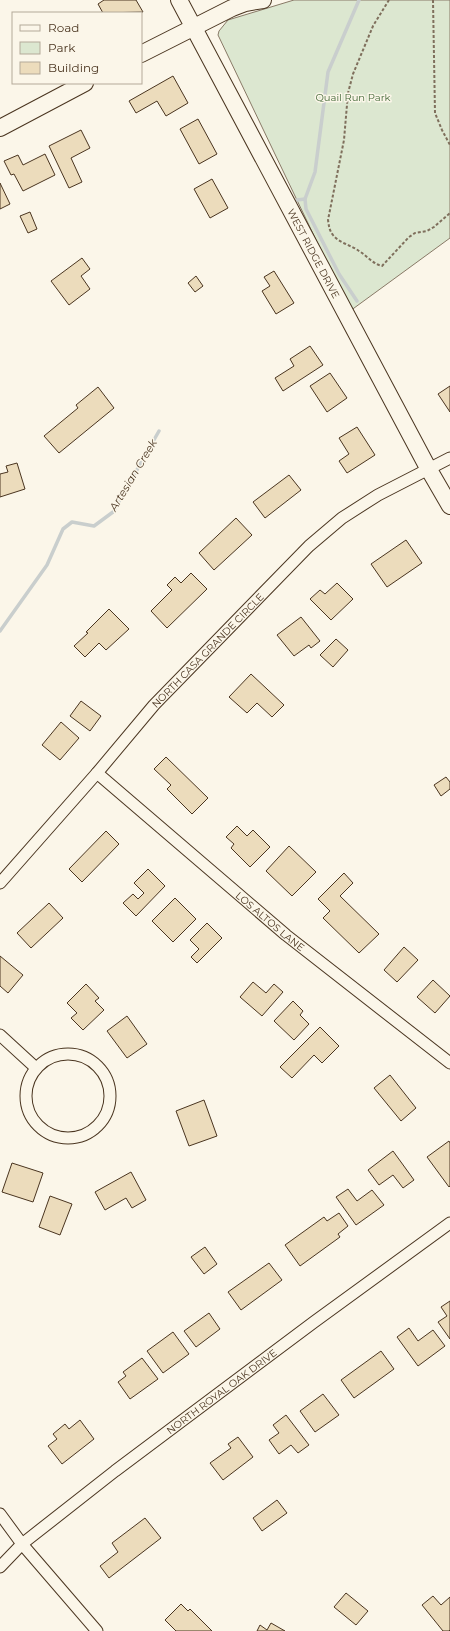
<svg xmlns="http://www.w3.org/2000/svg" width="450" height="1631" font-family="Montserrat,sans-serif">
<rect width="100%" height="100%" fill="#fbf6e9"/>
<path fill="#dce7d0" stroke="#887966" d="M294,0H450V238L350,311L218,35L219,31L228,20Z"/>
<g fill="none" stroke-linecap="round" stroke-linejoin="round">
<g stroke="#c9cecd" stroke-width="3.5">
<path d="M297,200L305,199"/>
<path d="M357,301L339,274L306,209L305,199L315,172L328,72L359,0"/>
<path d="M0,631L47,565L63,529L72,522L94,526L113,512L159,431"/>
</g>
</g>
<g fill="#ecdcbc" stroke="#4a3520">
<path d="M104,0H136L143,12L103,13L98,4Z"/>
<path d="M173,76L188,103L166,116L157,101L136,113L129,101Z"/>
<path d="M198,119L217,154L199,164L180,129Z"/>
<path d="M81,130L90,148L71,158L82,182L69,188L49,146Z"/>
<path d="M45,154L55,175L23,191L14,174L11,175L4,161L18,155L23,165Z"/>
<path d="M212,179L228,208L210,218L194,189Z"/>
<path d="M0,183L10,204L0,209Z"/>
<path d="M30,212L37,229L28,233L20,216Z"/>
<path d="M82,258L90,269L81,276L90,289L69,305L51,281Z"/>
<path d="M274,271L294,303L276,314L262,291L270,286L264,277Z"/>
<path d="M196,276L203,286L195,292L188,283Z"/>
<path d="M310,346L323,365L283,391L275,378L294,366L290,359Z"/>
<path d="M330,373L347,398L327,412L310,386Z"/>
<path d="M450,386V412L438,394Z"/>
<path d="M98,387L114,408L59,453L44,436L78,408L76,405Z"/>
<path d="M357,427L375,455L347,473L339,461L349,454L339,438Z"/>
<path d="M17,463L25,489L0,497V474L8,472L6,466Z"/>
<path d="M289,475L301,490L265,518L253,502Z"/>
<path d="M236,518L252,535L214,570L199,553Z"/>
<path d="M406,540L422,563L387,587L371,564Z"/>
<path d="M191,573L207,589L167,628L151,611L172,590L167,585L175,577L181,583Z"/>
<path d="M337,583L353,599L331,620L310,599L320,590L325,594Z"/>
<path d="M109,609L129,629L106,650L99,643L85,657L74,646L88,633L86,632Z"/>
<path d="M301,617L320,641L311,648L309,645L294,656L277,635Z"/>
<path d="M336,639L348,650L333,667L320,655Z"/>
<path d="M251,674L284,705L272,717L257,703L247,713L229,697Z"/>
<path d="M81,701L101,716L90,731L70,716Z"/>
<path d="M61,722L79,738L60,760L42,745Z"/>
<path d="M166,757L208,798L192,814L167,789L171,785L154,769Z"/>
<path d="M446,777L450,782V789L441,796L434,785Z"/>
<path d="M237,826L247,836L253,830L270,847L250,867L231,848L234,844L226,837Z"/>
<path d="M106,831L119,844L82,882L69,869Z"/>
<path d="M289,846L316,872L292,896L266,871Z"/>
<path d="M148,869L165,886L136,916L123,903L133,894L138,899L144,893L134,883Z"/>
<path d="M344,873L353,883L340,896L379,934L359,953L323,918L330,911L318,899Z"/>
<path d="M175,898L196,919L173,942L152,921Z"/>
<path d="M49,903L63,918L31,948L17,933Z"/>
<path d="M207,923L222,938L197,963L191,957L199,949L190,940Z"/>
<path d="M404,947L418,960L397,982L384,970Z"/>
<path d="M0,956L23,975L8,993L0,986Z"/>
<path d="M433,980L450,996L435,1013L417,997Z"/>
<path d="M253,982L266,993L274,984L283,992L262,1016L240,997Z"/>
<path d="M86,984L99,998L95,1001L104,1010L83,1030L71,1018L77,1013L67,1003Z"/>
<path d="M293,1001L303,1011L300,1015L309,1024L294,1040L274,1021Z"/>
<path d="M127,1016L147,1044L127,1058L107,1031Z"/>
<path d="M320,1027L339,1046L322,1063L314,1055L292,1078L280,1067Z"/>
<path d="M390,1075L416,1108L401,1121L374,1088Z"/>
<path d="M204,1100L217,1136L189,1146L176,1111Z"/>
<path d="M449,1141L450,1143V1186L449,1187L427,1157Z"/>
<path d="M393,1151L414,1180L403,1188L393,1175L379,1185L368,1170Z"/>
<path d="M12,1163L43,1173L33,1202L2,1192Z"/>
<path d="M131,1172L146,1200L132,1208L126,1198L105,1210L95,1192Z"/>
<path d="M348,1189L357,1201L372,1190L384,1205L356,1225L336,1197Z"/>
<path d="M50,1196L72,1204L60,1235L39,1227Z"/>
<path d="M339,1213L348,1226L338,1234L340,1237L300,1266L285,1245L324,1217L327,1221Z"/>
<path d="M205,1247L217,1264L204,1274L191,1257Z"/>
<path d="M269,1263L282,1280L241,1310L228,1292Z"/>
<path d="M450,1301V1339L438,1322L447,1316L441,1307Z"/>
<path d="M209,1313L220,1329L196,1347L184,1331Z"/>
<path d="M409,1328L418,1341L433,1330L445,1346L418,1366L397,1337Z"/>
<path d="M173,1332L189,1354L163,1373L147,1351Z"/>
<path d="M381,1351L394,1369L354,1398L341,1380Z"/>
<path d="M142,1358L158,1379L130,1399L118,1382L126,1376L123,1372Z"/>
<path d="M323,1394L339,1415L315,1432L300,1411Z"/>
<path d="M286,1415L309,1445L298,1453L291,1445L279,1454L269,1440L279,1433L273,1425Z"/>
<path d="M80,1420L94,1439L62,1464L48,1446L57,1439L53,1434L65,1424L69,1429Z"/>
<path d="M238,1437L253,1457L223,1480L210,1463L231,1448L228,1444Z"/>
<path d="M277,1500L287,1513L262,1531L253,1518Z"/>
<path d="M145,1518L161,1538L109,1578L100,1566L118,1552L112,1543Z"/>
<path d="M346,1593L368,1611L356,1625L334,1607Z"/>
<path d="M433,1596L441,1605L450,1597V1630L449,1631H443L422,1605Z"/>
<path d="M181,1604L188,1611L190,1609L212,1631H176L165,1620Z"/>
<path d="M271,1623L285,1631H257L260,1625L267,1630Z"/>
</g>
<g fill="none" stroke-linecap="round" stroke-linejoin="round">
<defs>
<g id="street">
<path id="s1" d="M97,773L286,935L450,1063"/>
<path id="s2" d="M0,883L97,773L154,705L309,546L342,518L378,495L450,458"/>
<path d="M0,1035L36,1068"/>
<circle cx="68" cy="1096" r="42"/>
<path d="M0,1514L22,1544L97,1631"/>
<path id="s3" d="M0,1567L22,1544L115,1471L314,1322L450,1223"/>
</g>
<g id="secondary">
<path id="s4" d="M179,0L428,468L450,506"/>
<path d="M141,54L232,8L245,3L263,0"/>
<path d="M0,128L85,83"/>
</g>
</defs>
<use href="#street" stroke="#4a3520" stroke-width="13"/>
<use href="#secondary" stroke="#4a3520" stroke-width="18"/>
<g stroke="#7f6f5c" stroke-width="2" stroke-dasharray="3 2" stroke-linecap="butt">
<path d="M389,0L373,26L353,74L348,93L344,140L328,220C329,226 329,230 333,235C339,243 351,245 359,251C367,256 373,264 382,266L409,237L415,233L427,231L434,227L450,213"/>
<path d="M433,0L435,113L442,130L450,145"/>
</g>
<use href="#street" stroke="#fbf6e9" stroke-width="11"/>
<use href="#secondary" stroke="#fbf6e9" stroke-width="16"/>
</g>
<g text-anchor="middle" stroke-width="3" stroke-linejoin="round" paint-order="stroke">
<g font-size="10" fill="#436837" stroke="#fbf6e9">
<text x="353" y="101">Quail Run Park</text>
</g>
<g font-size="10" fill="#4a3520" stroke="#fbf6e9">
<text dy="4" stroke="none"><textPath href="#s4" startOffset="287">WEST RIDGE DRIVE</textPath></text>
<text dy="4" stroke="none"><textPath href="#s2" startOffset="312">NORTH CASA GRANDE CIRCLE</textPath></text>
<text dy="4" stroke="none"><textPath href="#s1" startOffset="228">LOS ALTOS LANE</textPath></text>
<text dy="4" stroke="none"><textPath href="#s3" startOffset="283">NORTH ROYAL OAK DRIVE</textPath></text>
</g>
<g font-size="11" font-style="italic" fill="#4a3520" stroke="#fbf6e9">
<text transform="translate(133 475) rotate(-59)" y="4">Artesian Creek</text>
</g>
</g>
<rect x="12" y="12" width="130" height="72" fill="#fbf6e9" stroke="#b4a999"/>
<rect x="20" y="25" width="20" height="6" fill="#fbf6e9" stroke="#b4a999"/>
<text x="48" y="32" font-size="12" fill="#4a3520">Road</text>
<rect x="20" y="42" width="20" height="12" fill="#dce7d0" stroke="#b4a999"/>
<text x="48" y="52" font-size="12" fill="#4a3520">Park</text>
<rect x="20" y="62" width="20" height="12" fill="#ecdcbc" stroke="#b4a999"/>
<text x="48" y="72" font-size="12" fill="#4a3520">Building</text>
</svg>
